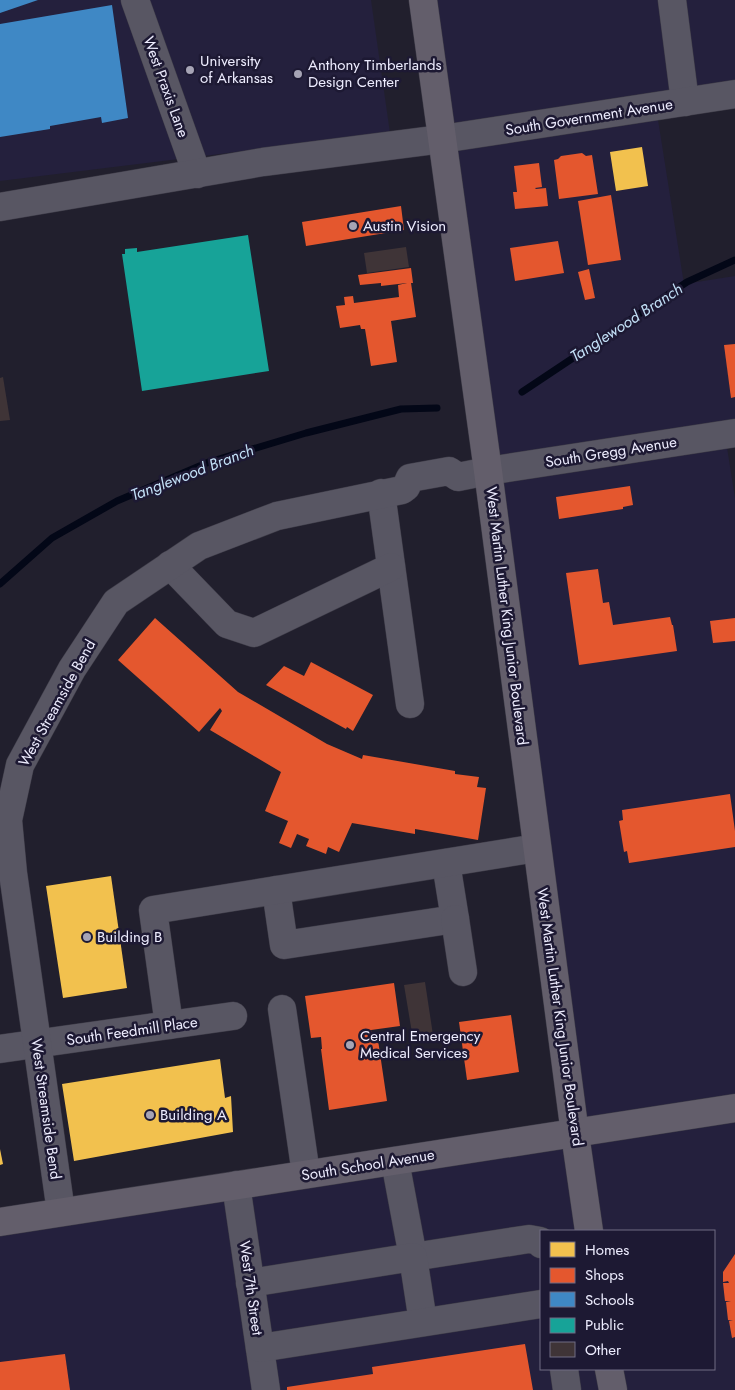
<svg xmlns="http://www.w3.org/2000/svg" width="735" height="1390" font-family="Jost,sans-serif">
<rect width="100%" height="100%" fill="#211f2d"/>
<g fill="#24203d" fill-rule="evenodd">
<path d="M0,0H371L390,133L0,181Z"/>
<path d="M423,0H735V94L656,107L684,284L735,276V433L725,435L735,498V1390H0V1222L575,1133ZM541,1231H714V1369H541Z"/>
</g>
<g fill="#f2c14e">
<path d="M642,147L648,186L616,191L610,152Z"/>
<path d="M111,876L127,988L63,998L46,886Z"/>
<path d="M220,1059L225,1098L231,1096L233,1132L74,1161L62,1084Z"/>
<path d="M0,1149L3,1164L0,1165Z"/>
</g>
<g fill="#e4572e">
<path d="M582,153L586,156L592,155L598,194L559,199L554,160L558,159L561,156Z"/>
<path d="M539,163L542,187L535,188L536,189L546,188L548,206L515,209L513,192H517L514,166Z"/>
<path d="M611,195L621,260L588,265L578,201Z"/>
<path d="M401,206L404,230L306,246L302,222Z"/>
<path d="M558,241L564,273L515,281L510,248Z"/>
<path d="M411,268L413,283H411L416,317L391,321L397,362L371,366L365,329H361L360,325L340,328L336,306L345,305L344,297L353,296L354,303L399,297L398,285L407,283L381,286V283L360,285L358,275Z"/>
<path d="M589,269L595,298L585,300L578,272Z"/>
<path d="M735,344V397L731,398L724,345Z"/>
<path d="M630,486L633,505L623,507V509L559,519L556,497Z"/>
<path d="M598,569L603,603L609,602L613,625L670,617L672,625H673L677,651L579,665L566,573Z"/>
<path d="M155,618L238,692L327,744L362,759L363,755L455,771V774L479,777L477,787L486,788L478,840L415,829V834L352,823L339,852L328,847L326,854L306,846L309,839L297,834L291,848L279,843L288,821L265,811L281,772L210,730L222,711L220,708L199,732L118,660Z"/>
<path d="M735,618V641L713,643L710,621Z"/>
<path d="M311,662L373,695L353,731L347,727L346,729L266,685L284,666L304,676Z"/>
<path d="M730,794L735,831V847L629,863L627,851L624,852L619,821L623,820L622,810Z"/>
<path d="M394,983L400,1026L371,1030L373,1041L378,1040L387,1101L329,1110L321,1049H322L321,1037L311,1038L305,996Z"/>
<path d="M511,1015L519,1072L467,1080L459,1022Z"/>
<path d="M735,1254V1337L732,1338L729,1321H733L728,1320L726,1302L731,1301H725L723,1283H729L728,1281L723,1282V1272Z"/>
<path d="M525,1344L533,1390H287V1387L373,1374L372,1367Z"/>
<path d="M65,1354L70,1390H0V1362Z"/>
</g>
<g fill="#3f88c5">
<path d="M0,0H38L0,13Z"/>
<path d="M112,5L128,118L102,123L101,117L50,126V129L0,137V24Z"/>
</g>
<path fill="#17a398" d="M248,235L269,371L142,391L122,254H125V249L137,248V252Z"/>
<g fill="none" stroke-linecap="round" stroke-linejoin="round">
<g stroke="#030717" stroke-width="7">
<path d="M522,392L687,282L735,260"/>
<path d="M0,584L52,538L117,501L209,462L306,433L401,409L437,408"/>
</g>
</g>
<g fill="#3f3437">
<path d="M406,247L409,267L367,273L364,253Z"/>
<path d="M3,377L10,420L0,421V378Z"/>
<path d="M425,982L433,1035L413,1039L404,985Z"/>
</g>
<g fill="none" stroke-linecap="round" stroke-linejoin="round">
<defs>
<g id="minor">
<path d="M135,0L197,174"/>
<path d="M672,0L685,102"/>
<path d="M0,207L263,162L442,139L735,94"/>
<path d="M381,493L410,704"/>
<path d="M170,565L227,624L254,633L391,567"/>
<path d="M276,890L284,945L455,919L446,863"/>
<path d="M455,919L463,972"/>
<path d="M282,1009L306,1174"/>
<path d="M169,1025L153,910L537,848"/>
<path d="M0,1049L233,1016"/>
<path d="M395,1161L413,1257L529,1239L540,1241L541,1244"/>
<path d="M236,1185L266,1390"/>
<path d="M61,1212L13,873L8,820L20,765L72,669L116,602L199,546L277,516L402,490L406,487L410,478L449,471L458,477L488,471L735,433"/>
<path d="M250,1283L413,1257L423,1322"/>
<path d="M260,1348L541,1304"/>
<path d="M564,1369L567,1390"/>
</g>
<g id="major">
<path d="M423,0L488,471L575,1134L589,1231"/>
<path d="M0,1222L735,1108"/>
<path d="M609,1369L613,1390"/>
</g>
</defs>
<use href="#minor" stroke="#3d3b47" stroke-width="29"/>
<use href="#major" stroke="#3d3b47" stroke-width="29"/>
<use href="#minor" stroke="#585663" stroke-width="28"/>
<use href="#major" stroke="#635e6b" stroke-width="28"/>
</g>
<g fill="#a6a4b5" stroke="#1d1933" stroke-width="2">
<circle cx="190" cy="70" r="5"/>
<circle cx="298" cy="74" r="5"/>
<circle cx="353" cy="226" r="5"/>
<circle cx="87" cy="937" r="5"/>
<circle cx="350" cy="1045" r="5"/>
<circle cx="150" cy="1115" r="5"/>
</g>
<g text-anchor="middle" stroke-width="5" stroke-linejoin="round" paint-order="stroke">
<g font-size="15" fill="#edecfe" stroke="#1d1933" text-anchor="start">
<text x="200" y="66">University<tspan x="200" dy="17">of Arkansas</tspan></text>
<text x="308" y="70">Anthony Timberlands<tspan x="308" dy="17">Design Center</tspan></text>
<text x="363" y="231">Austin Vision</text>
<text x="97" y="942">Building B</text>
<text x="360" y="1041">Central Emergency<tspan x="360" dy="17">Medical Services</tspan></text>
<text x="160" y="1120">Building A</text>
</g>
<g font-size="15" fill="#edecfe" stroke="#1d1933">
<text transform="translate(166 87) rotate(70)" y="5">West Praxis Lane</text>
<text transform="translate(589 117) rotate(-9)" y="5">South Government Avenue</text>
<text transform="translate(611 452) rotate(-9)" y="5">South Gregg Avenue</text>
<text transform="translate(507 616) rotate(83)" y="5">West Martin Luther King Junior Boulevard</text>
<text transform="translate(57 703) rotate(-61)" y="5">West Streamside Bend</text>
<text transform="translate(560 1017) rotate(82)" y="5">West Martin Luther King Junior Boulevard</text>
<text transform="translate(132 1031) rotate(-8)" y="5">South Feedmill Place</text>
<text transform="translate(46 1109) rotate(82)" y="5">West Streamside Bend</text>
<text transform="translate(368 1165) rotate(-9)" y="5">South School Avenue</text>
<text transform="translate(251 1288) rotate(82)" y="5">West 7th Street</text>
</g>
<g font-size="16" font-style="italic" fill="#c2dff6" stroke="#1d1933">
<text transform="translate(626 322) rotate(-33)" y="6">Tanglewood Branch</text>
<text transform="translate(192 472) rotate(-21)" y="6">Tanglewood Branch</text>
</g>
</g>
<rect x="540" y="1230" width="175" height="140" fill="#1d1933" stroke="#706d84"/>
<rect x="550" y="1242" width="25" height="15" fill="#f2c14e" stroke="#706d84"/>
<text x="585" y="1255" font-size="15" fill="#edecfe">Homes</text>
<rect x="550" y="1268" width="25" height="15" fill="#e4572e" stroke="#706d84"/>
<text x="585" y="1280" font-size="15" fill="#edecfe">Shops</text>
<rect x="550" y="1292" width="25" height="15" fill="#3f88c5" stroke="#706d84"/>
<text x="585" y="1305" font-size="15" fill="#edecfe">Schools</text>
<rect x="550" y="1318" width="25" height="15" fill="#17a398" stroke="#706d84"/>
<text x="585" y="1330" font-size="15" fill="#edecfe">Public</text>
<rect x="550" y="1342" width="25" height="15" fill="#3f3437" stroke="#706d84"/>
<text x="585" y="1355" font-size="15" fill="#edecfe">Other</text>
</svg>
